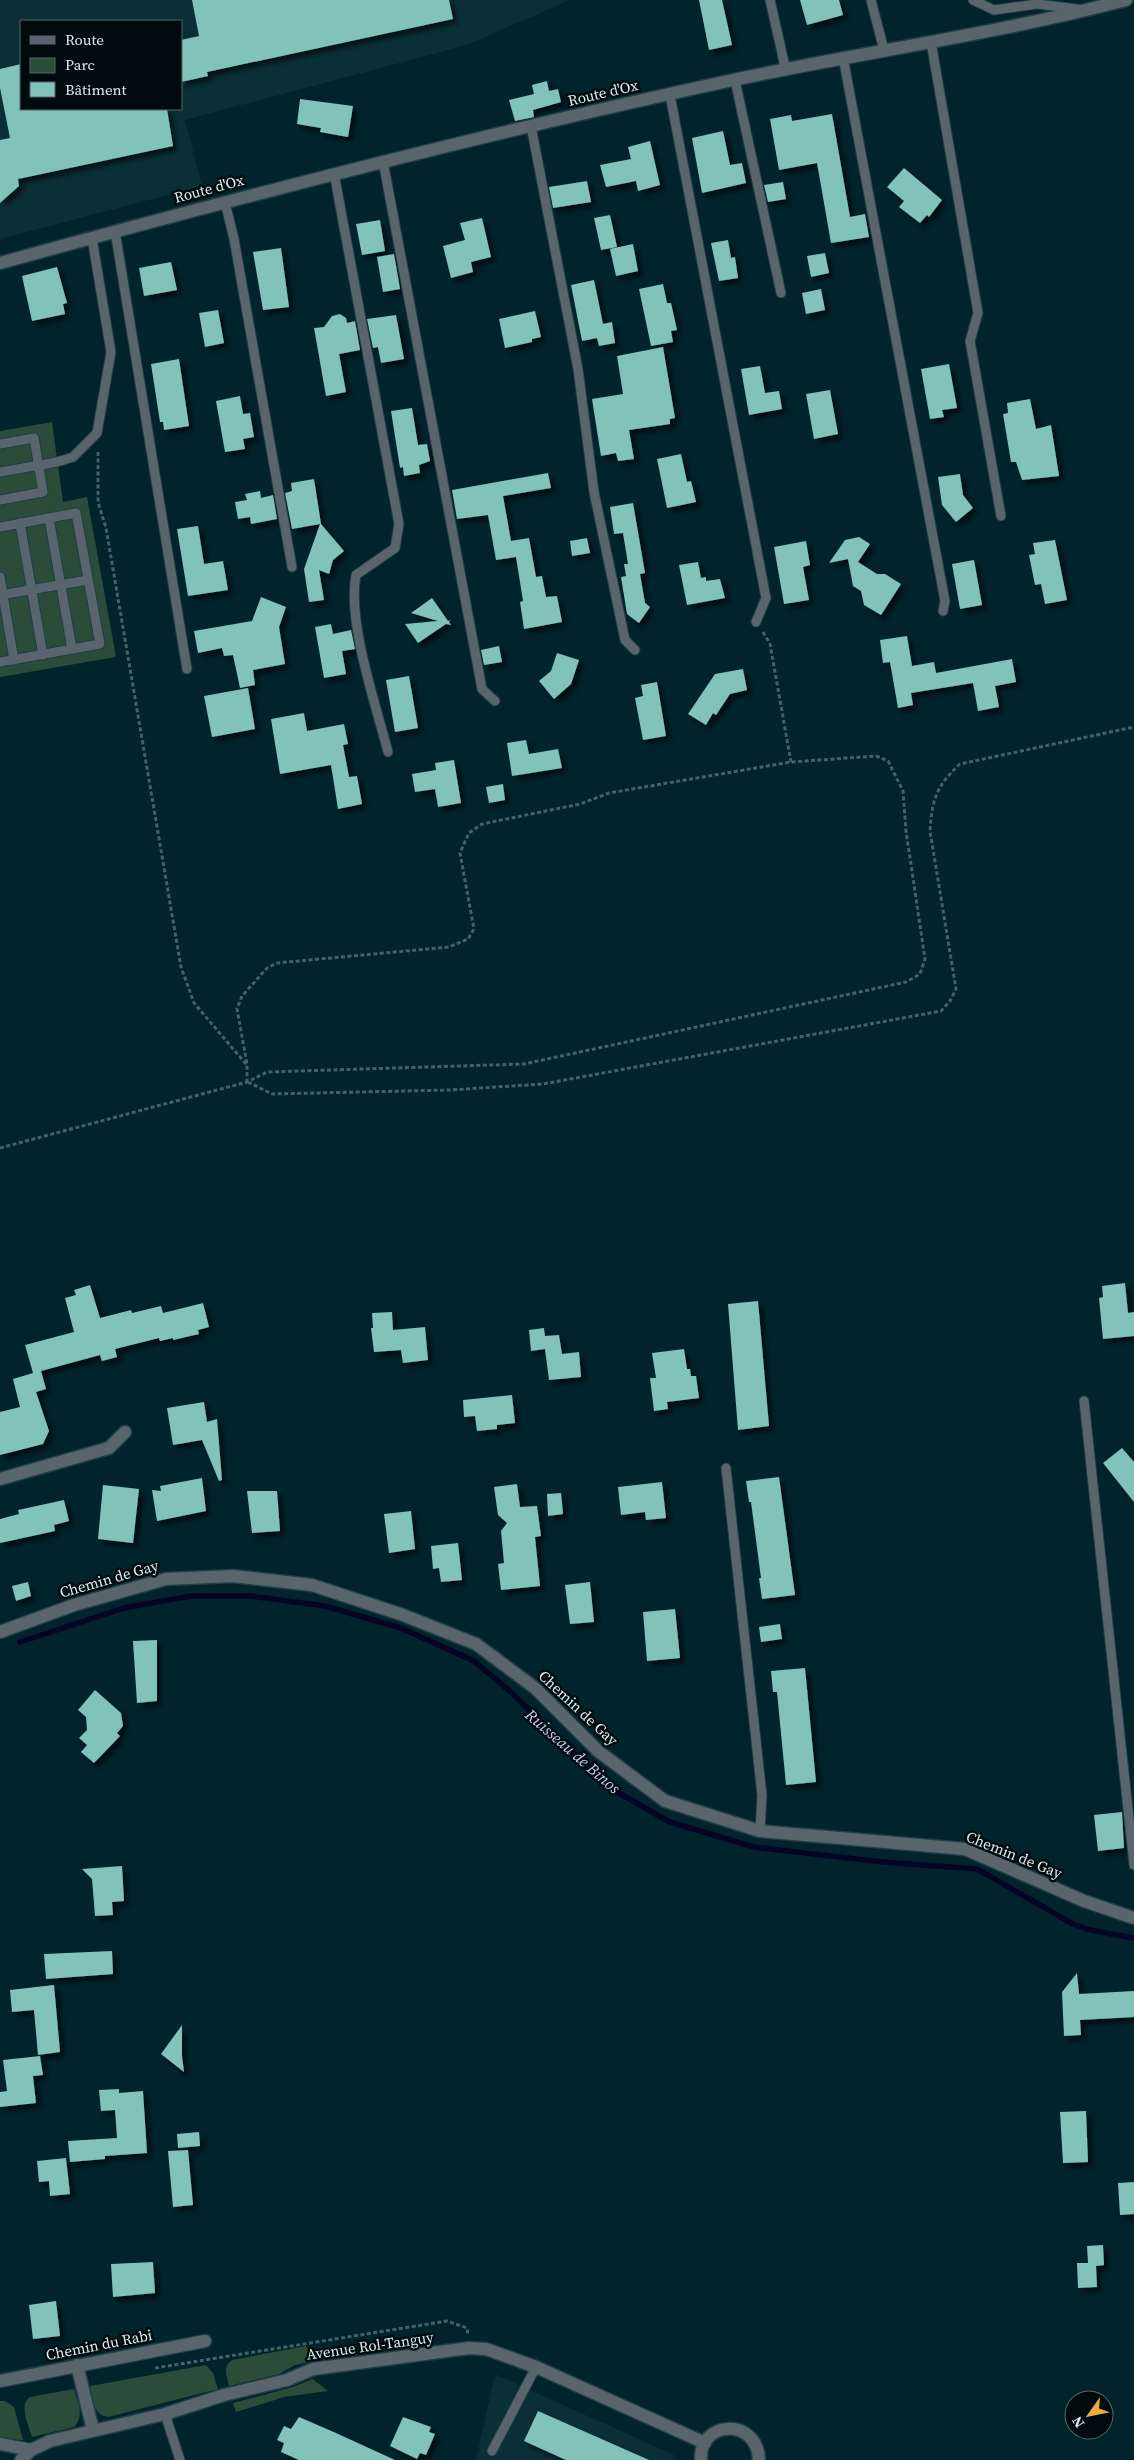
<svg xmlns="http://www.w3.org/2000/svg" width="1134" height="2460" font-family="'Source Serif 4',serif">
<defs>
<filter id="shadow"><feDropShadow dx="4.5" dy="4.5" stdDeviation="2.5" flood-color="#0009"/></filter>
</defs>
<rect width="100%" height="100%" fill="#00232c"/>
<g fill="#0a2f37" fill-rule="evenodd">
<path d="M0,0H570L467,45L185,120L202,186L0,239ZM21,21H181V109H21Z"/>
<path d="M495,2374L674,2455L672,2460H476Z"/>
</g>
<g fill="#2a4c39">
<path d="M52,422L63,502L87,497L116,657L0,677V431Z"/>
<path d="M306,2346L319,2360L295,2365L279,2374L229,2386C227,2376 222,2367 232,2360Z"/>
<path d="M206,2365L213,2373L218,2389L108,2417C92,2414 93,2400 90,2386Z"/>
<path d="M313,2379L328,2391L284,2397L236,2412L233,2403L293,2387Z"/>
<path d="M74,2389C78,2403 85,2416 74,2427L32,2437C29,2426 18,2405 30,2397Z"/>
<path d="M0,2401H5L14,2407L23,2440L0,2439Z"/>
</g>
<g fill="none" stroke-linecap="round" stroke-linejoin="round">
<path stroke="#050425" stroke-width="5.5" d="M20,1642L124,1608L191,1596H251L325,1606L401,1628L474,1661L512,1693L610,1788L670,1822L754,1847L883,1862L977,1869L1073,1924L1090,1930L1134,1938"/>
</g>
<g fill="#81c2bb" filter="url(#shadow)">
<path d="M192,0H449L453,19L207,72L208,76L181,82V40L199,36Z"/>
<path d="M699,0H722L732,45L709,50Z"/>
<path d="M800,0H839L843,15L807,25Z"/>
<path d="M21,64V109H167L173,146L18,179L19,186L0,203V140L10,138L0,88V69Z"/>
<path d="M547,81L549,91L558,89L561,102L533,110L534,117L515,121L509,100L534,94L532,85Z"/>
<path d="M300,99L353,106L348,137L320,132L321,128L297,124Z"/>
<path d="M832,114L850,217L865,214L869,237L831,243L817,163L779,170L770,119L791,115L792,121Z"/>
<path d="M723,131L730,165L742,163L746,183L702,193L692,138Z"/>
<path d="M650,141L660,185L638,191L636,181L606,187L600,165L631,159L628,147Z"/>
<path d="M904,168L942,200L929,217L927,215L920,223L899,207L904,201L887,187Z"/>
<path d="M587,181L591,202L553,208L549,187Z"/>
<path d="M783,182L786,199L768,202L764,185Z"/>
<path d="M610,215L617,247L601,250L594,218Z"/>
<path d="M482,218L491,257L471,262L473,272L451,278L443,246L465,240L460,223Z"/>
<path d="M380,220L385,251L362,255L356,224Z"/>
<path d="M728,240L731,258L735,257L738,278L719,281L711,243Z"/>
<path d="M633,244L638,271L616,276L610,249Z"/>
<path d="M281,248L289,307L263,310L253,252Z"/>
<path d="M825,253L829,273L811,277L807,256Z"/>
<path d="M394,254L400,289L383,292L377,257Z"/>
<path d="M171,262L177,290L144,296L139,268Z"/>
<path d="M57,267L67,303L63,304L65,314L32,321L22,276Z"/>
<path d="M594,280L603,324L612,322L615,343L599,346L597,338L582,341L571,285Z"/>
<path d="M663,284L667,303H671L677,330L671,331L673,342L651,346L639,289Z"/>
<path d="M821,289L825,310L806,314L802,293Z"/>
<path d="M218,310L224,343L205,347L199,313Z"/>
<path d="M535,311L541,337L532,339V342L505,348L499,319Z"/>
<path d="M340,314L346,318L347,323L355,321L360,350L339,354L346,392L326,396L314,328L324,327L332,316Z"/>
<path d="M396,315L404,359L381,363L378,347L373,348L367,319Z"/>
<path d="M663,347L675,418L670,419V424L629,430L634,459L618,461L616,453L601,456L592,399L623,394L617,356Z"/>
<path d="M179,359L189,426L164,430L163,422H160L151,364Z"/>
<path d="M949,364L957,408L942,410L944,417L930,419L921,369Z"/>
<path d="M760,366L765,393L779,391L782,409L749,415L741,369Z"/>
<path d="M830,390L838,434L814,439L806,394Z"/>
<path d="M240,396L243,414L250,413L254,437L243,439L245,449L225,452L216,401Z"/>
<path d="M1030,399L1036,429L1051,425L1059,476L1022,480L1016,462H1011L1003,414L1008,413L1007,403Z"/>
<path d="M412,408L418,445L427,444L430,461L419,465L420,473L404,476L403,467L400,468L391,411Z"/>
<path d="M681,454L687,482L691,481L696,502L667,508L657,459Z"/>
<path d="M548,473L551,488L503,496L511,541L529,538L536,577L542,576L546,597L557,596L562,622L524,629L520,602L523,601L516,557L496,560L488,515L457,519L452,490Z"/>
<path d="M960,474L963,495L973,508L956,522L942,505L938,477Z"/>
<path d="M314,479L321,524L344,551L333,560L329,574L319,570L324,600L309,602L304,569L320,524L292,529L285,493L292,491L291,483Z"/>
<path d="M260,491L261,498L273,495L277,519L251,524L250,517L238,519L235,502L247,500L245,494Z"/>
<path d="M633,503L645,573L640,574L645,603L650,607L639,623L627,614L621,577L626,576L624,564H628L623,533L614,534L610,507Z"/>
<path d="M198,526L204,564L223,561L228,590L188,596L177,529Z"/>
<path d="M859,537L870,544L858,562L877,574H885L901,584L881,615L864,605L861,591L853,586L848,559L829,563L845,540Z"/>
<path d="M587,538L590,553L572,556L570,541Z"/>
<path d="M1055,540L1067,600L1045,604L1041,584L1035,585L1029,555L1035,554L1033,543Z"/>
<path d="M806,541L810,565L803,567L809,600L784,604L774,547Z"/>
<path d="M974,560L982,605L960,609L952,564Z"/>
<path d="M698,562L701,578L706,577V581L720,579L725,598L687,605L679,565Z"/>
<path d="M261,597L286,607L279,627L285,664L253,670L255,685L240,688L233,655L224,656L222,648L198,653L194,631L252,621Z"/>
<path d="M432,598L448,621L451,620L449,622L451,625L446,624L418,643L405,624L438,621L411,613Z"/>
<path d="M331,624L333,634L351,630L355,649L342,651L346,674L324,678L315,627Z"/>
<path d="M907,636L912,666L934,662L936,673L1012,659L1016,682L995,686L999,707L978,711L973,683L911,693L913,705L898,708L890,662L883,663L880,640Z"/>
<path d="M499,646L502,662L484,665L481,650Z"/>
<path d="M557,653L579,660L571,684L554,699L539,681L551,671Z"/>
<path d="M743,669L747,690L730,694L716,715L713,713L706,725L688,714L715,674Z"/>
<path d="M409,676L418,728L395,732L386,680Z"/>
<path d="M657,682L666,736L643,740L635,698L643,696L641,685Z"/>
<path d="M248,688L255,729L212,737L204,696Z"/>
<path d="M304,713L307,731L344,724L348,744L343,745L349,777L357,776L362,804L338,809L331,765L280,774L271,719Z"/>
<path d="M526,740L529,754L558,749L562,768L512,776L507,743Z"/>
<path d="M454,760L461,803L438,807L435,789L415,792L412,774L436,770L435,763Z"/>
<path d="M503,784L505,800L489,803L486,787Z"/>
<path d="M1125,1283L1128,1313L1134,1312V1336L1103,1339L1099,1298L1103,1297L1102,1286Z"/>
<path d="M90,1285L100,1318L131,1310L132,1313L161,1306L163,1313L203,1303L209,1327L198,1330L199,1334L173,1340V1338L160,1341L159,1338L115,1349L117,1357L102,1361L100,1355L41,1371L46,1389L36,1392L49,1431L43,1444L0,1455V1412L20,1407L13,1379L33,1373L25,1345L74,1332L65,1298L76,1295L74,1290Z"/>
<path d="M758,1301L769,1426L738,1430L728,1304Z"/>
<path d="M392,1312L393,1330L425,1327L428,1360L403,1363L401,1350L374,1352L371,1328H373L372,1313Z"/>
<path d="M544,1328L545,1336L559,1335L562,1354L579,1352L581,1377L549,1380L545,1349L531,1351L529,1330Z"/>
<path d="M684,1349L687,1369H690L691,1376H696L699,1398L667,1402L668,1409L654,1411L650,1378H656L652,1353Z"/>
<path d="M512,1395L515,1423L497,1425V1429L477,1431L475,1416L464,1417L463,1400Z"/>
<path d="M204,1402L207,1422L217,1419L222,1480L219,1481L202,1440L173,1445L167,1408Z"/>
<path d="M1122,1448L1134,1462V1502L1103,1463Z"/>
<path d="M779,1477L795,1595L762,1599L759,1578H761L751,1502H749L746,1481Z"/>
<path d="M202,1478L206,1511L157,1521L152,1490L161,1491L160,1486Z"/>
<path d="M662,1482L666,1518L646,1520L645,1512L621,1515L618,1487Z"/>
<path d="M517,1484L520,1507L537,1506L541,1536L535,1537L540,1586L501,1590L498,1564L504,1563L501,1531L507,1523L498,1515L494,1487Z"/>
<path d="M103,1485L139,1489L133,1543L98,1539Z"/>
<path d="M247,1491H277L280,1531L252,1533Z"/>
<path d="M561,1493L563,1514L548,1516L547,1494Z"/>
<path d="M64,1500L69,1521L54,1525L55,1531L0,1543V1519L19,1514L18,1510Z"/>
<path d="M411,1511L415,1549L389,1553L384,1514Z"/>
<path d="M458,1543L462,1580L441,1582L439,1568L433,1569L431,1546Z"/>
<path d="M28,1582L31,1596L16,1601L12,1586Z"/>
<path d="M590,1582L594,1622L570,1624L565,1585Z"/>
<path d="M675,1609L680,1658L647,1661L643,1612Z"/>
<path d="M780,1624L782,1639L761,1642L759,1627Z"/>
<path d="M157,1640V1701L137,1703L133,1641Z"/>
<path d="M805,1668L816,1782L786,1785L777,1692H773L771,1671Z"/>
<path d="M95,1690L121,1713L123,1726L117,1733L120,1736L94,1763L81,1752L87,1745L79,1738L87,1730L86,1717L78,1710Z"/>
<path d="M1122,1812L1124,1848L1098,1851L1094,1815Z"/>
<path d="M122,1866L124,1901L112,1902L113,1915L95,1916L92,1879L82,1869Z"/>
<path d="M112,1951L113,1974L46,1979L44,1954Z"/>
<path d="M1077,1973L1079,1994L1134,1991V2017L1080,2020L1081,2035L1064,2036L1062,1992Z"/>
<path d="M54,1985L60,2052L38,2055L34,2010L12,2012L10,1990Z"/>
<path d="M182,2025V2056L184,2072L161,2054Z"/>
<path d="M40,2056L43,2075L33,2076L36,2103L0,2107V2092L7,2091L3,2060Z"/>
<path d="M119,2089V2093L143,2091L147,2153L105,2156V2159L70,2162L68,2141L117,2138L115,2110L101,2111L99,2090Z"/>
<path d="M1086,2111L1088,2162L1063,2163L1060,2112Z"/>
<path d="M199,2132L200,2146L178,2148L177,2134Z"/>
<path d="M188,2150L193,2205L173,2207L168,2151Z"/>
<path d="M66,2158L70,2194L50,2196L49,2181L39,2182L37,2161Z"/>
<path d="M1134,2182V2214L1120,2215L1118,2183Z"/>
<path d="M1103,2245L1104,2265L1096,2266L1097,2287L1078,2288L1077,2263H1088L1087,2246Z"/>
<path d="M153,2262L155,2293L113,2297L111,2264Z"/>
<path d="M56,2301L60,2336L33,2339L29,2305Z"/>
<path d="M538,2411L649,2460H566L524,2441Z"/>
<path d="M299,2417L336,2433L395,2460H299L281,2452L284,2443L277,2440L284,2426L291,2429Z"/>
<path d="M403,2417L431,2427L429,2432L435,2434L426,2455L420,2453L417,2459L390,2446Z"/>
</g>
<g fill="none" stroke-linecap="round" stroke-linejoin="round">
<defs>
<g id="service">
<path d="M770,0L786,71"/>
<path d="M871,0L884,50"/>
<path d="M973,0L994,10L1037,4L1077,9"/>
<path d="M931,42L978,313L970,341L1001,516"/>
<path d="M843,57L945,601L943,611"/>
<path d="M735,80L781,293"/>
<path d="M670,95L766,598L756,622"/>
<path d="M531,126L578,369L594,492L625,640L635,650"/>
<path d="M383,161L482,689L495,701"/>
<path d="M334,173L399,524L395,548L356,575C347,622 376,705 388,752"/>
<path d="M225,202L234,239L292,567"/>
<path d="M115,231L187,669"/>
<path d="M0,444L34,438L43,492L0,500"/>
<path d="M0,472L57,462L73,457L97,433L111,352L92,238"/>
<path d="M49,518L72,649"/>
<path d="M20,523L43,655"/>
<path d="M0,527L76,513L100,644L0,662"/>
<path d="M0,577L14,660"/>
<path d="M0,595L88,580"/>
<path d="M1084,1401L1134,1865"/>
<path d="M726,1468L762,1795L760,1831"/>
<path d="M165,2414L180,2460"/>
<path d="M492,2451L536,2367"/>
</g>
<g id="minor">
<path d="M0,1479L109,1448L125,1432"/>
<path d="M0,1632L74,1605L166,1579L233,1576L312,1585L403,1615L476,1644L535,1688L598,1751L665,1801L760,1831L965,1849L1084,1901L1134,1918"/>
<path d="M77,2365L93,2430"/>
<path d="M0,2381L205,2341"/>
<path d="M0,2444L31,2450"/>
<path d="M21,2460L31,2450L50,2441L165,2414L224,2395L287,2380L313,2369L469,2348L486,2349L536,2367L705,2443"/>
<path d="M701,2460C698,2421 757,2416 759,2460"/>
</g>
<path id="tertiary" d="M0,263C243,196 487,133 733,80C864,52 996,34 1126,0"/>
</defs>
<use href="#service" stroke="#1e3f48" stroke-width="11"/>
<use href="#minor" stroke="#1e3f48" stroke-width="15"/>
<use href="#tertiary" stroke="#1e3f48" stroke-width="15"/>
<g stroke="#426168" stroke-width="3" stroke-dasharray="4 2.5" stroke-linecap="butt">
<path d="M98,452V502L106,528L181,967L194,1003L246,1064"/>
<path d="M763,632L770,644L791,762"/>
<path d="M248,1082L272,1094L450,1090L543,1084L941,1011L950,1001L956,989L930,831C932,800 936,786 960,764L1134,727"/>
<path d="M0,1148L247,1082L267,1072L524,1064L906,982L920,974L925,959L906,831L903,791L888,761L876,756L791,762L609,793L580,804L482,824L469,833L460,853L474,929L468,939L449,947L277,963L267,968L242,996L237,1009L247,1064V1082"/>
<path d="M155,2368L447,2321L467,2328L468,2335"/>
</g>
<use href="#service" stroke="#59646d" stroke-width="9"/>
<use href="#minor" stroke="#59646d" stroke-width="12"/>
<use href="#tertiary" stroke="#59646d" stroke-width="12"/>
</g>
<g text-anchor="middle" stroke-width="5" stroke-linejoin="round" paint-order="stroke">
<g font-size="15" fill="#d9edf2" stroke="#010b0e">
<text transform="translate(603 93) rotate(-13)" y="5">Route d'Ox</text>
<text transform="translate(209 189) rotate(-15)" y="5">Route d'Ox</text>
<text transform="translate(109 1579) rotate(-16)" y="5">Chemin de Gay</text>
<text transform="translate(578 1708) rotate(43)" y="5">Chemin de Gay</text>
<text transform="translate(1014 1855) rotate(22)" y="5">Chemin de Gay</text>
<text transform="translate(99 2345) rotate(-11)" y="5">Chemin du Rabi</text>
<text transform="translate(370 2346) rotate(-8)" y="5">Avenue Rol-Tanguy</text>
</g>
<g font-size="16" font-style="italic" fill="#c6d0f9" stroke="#010b0e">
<text transform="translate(573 1751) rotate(41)" y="6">Ruisseau de Binos</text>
</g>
</g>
<rect x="20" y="20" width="162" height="90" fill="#010b0e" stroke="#576569"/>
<rect x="30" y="36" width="25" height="8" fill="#59646d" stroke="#576569"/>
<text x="65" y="45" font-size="15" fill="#d9edf2">Route</text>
<rect x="30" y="58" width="25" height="15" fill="#2a4c39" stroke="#576569"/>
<text x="65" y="70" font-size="15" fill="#d9edf2">Parc</text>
<rect x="30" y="82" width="25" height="15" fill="#81c2bb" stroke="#576569"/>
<text x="65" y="95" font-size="15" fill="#d9edf2">Bâtiment</text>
<g transform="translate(1089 2415) rotate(237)"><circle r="24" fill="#010b0e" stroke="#576569"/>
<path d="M0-4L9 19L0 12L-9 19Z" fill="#efa73e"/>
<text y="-8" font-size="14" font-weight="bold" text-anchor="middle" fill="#d9edf2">N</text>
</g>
</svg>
